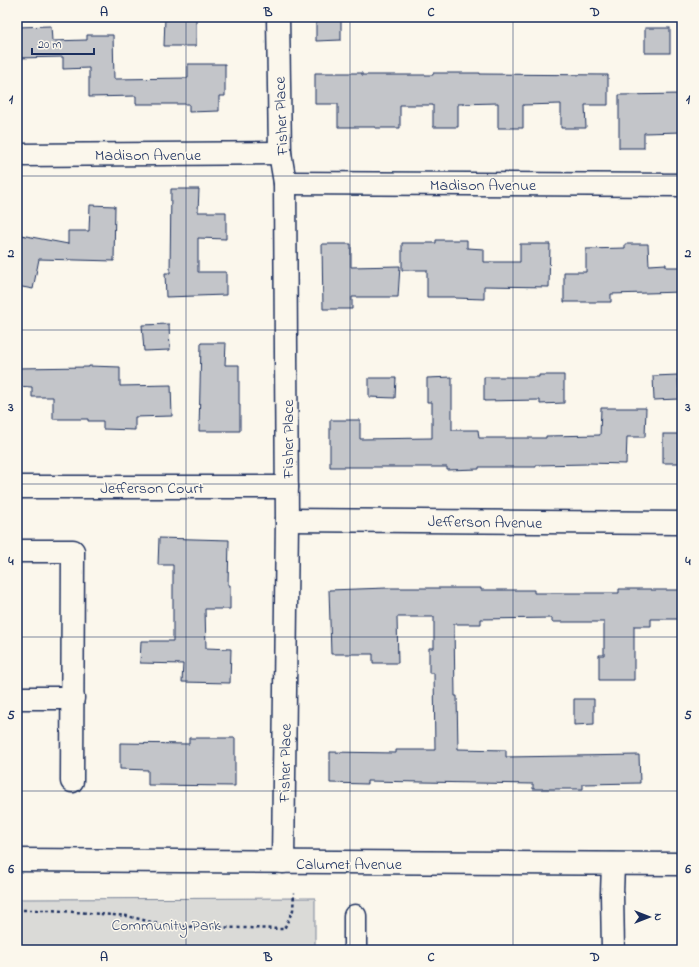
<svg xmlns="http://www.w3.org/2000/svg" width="699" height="967" font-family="'Indie Flower',sans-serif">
<rect width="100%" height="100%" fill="#fbf7ec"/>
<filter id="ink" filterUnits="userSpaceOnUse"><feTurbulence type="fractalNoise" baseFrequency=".025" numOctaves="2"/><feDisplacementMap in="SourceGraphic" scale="8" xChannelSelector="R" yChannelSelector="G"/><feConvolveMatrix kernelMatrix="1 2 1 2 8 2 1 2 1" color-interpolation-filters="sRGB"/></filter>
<g filter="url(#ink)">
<path fill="#dadad7" stroke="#7a849a" d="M315,898V950H17V899Z"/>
<g fill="#c3c5c9" stroke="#1b2f5e">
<path d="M165,17H196V46H164Z"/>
<path d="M316,17H341V40L316,41Z"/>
<path d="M51,26L52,41L87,40V35H113L114,79L188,78V64H225V96H219V111L189,112V104H136V96L89,97V68L63,69V57L17,58V27Z"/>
<rect x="645" y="28" width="25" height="25"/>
<path d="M315,73H362V75H433V73H480V74L608,75V105H585L586,128H561V104L523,105V128H498V103L458,104V127H433V105H400V128H375V127H338V104H315Z"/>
<path d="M682,94V132L644,133V148H619V95Z"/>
<path d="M171,189H199L198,212H226V239L198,238V272H226V295L166,297L165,273H170Z"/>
<path d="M90,205L115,206L114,261L39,259L33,289L17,286V259L21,235L68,244V231H89Z"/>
<path d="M436,240H467V248L484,249V262H520V244H550L549,287L484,286V299L455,298V297H427V270H402V243H436Z"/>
<path d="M322,244H351V267L400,266L398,297H352V309H323Z"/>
<path d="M625,244H648L649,265L666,264V267H682V292L611,294V302H564V272H586V249L625,248Z"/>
<path d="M169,324L170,350L144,351L142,325Z"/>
<path d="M201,343H226L225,365H239V405H240V431H199Z"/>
<path d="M89,366L120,367V386L171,385L172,416L135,417V430L103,429V421H88V419H53V397H32V387L17,386V368L89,367Z"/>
<path d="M539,375H564V403L540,404V400L484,401V377H539Z"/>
<path d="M678,375L679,399L654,400L653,376Z"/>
<path d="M452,377V430H478L479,438H546V436L600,435L601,408H646L645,437H627L626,464L588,463V464L536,465V467H479V469L447,470V467H330V420H360V439L432,438V402H427V378Z"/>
<path d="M369,378H396L395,398L369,397Z"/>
<rect x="663" y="434" width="19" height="29"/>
<path d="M159,538L229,540L228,585H230V609H205L206,648L231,649L230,683L182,682L183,664L140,663L141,641H173V565H158Z"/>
<path d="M387,588H481V590H534V593H619V589H651V590H682V619H651V626H634V680H599V655H604V622H552V618L481,619V624H454L455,696H457L458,749L506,750V757L639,755L640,783L583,784V789H533V784L367,781V784L330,783V752L396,753V750H435L434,673H429V648H434V617H397L398,663H373V654H331L329,590Z"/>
<path d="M574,699H594V724L574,725Z"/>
<path d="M189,738H235V786L148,785V770L120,769V743L189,744Z"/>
</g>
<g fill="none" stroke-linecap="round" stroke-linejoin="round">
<defs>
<g id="minor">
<path d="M278,17L280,153L285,183L287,520L283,862"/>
<path d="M17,155L280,153"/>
<path d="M285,183L682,185"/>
<path d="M17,487H287"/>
<path d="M287,520L682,523"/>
<path d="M17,551H73L72,781"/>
<path d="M17,698H73"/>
<path d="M355,950V916"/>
<path d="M613,950L612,894L613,864"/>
</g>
<path id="major" d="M17,860L682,864"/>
</defs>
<use href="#minor" stroke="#1b2f5e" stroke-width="25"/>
<use href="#major" stroke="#1b2f5e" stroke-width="25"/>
<path stroke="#1b2f5e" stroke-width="2.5" stroke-dasharray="3 3" stroke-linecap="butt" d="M17,910H49L127,916L168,926L284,929L293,910L294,893"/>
<use href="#minor" stroke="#fbf7ec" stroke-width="22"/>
<use href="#major" stroke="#fbf7ec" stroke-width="22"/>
</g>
</g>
<path fill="none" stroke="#1b2f5e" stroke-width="1" stroke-opacity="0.55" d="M186,17V950M350,17V950M513,17V950M17,176H682M17,330H682M17,484H682M17,637H682M17,791H682"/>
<g text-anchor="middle" stroke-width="3" stroke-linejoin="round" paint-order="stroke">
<g font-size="16" fill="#1b2f5e" stroke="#fbf7ec">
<text transform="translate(280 116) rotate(-92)" y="6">Fisher Place</text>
<text x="148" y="160">Madison Avenue</text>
<text x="483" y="190">Madison Avenue</text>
<text transform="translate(287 439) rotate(-90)" y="6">Fisher Place</text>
<text x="152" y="493">Jefferson Court</text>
<text transform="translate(485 521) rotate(1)" y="6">Jefferson Avenue</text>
<text transform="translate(284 763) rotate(-89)" y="6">Fisher Place</text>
<text x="349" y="869">Calumet Avenue</text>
</g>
<g font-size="16" fill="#415176" stroke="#fbf7ec">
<text x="166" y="930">Community Park</text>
</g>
</g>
<rect width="699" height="967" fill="none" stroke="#fbf7ec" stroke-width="44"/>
<g transform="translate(649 917) rotate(90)" stroke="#fbf7ec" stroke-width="3" paint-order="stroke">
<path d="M0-3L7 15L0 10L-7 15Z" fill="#1b2f5e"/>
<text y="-6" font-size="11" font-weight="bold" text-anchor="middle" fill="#1b2f5e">N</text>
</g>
<path d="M32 48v6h62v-6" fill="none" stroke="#1b2f5e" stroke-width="2"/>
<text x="38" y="48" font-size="12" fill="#1b2f5e" stroke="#fbf7ec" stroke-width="3" paint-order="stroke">20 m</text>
<rect x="22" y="22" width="655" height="923" fill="none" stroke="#1b2f5e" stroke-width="1.5"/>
<g font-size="13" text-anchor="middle" font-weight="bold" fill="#1b2f5e">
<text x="104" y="16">A</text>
<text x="268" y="16">B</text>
<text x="431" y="16">C</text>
<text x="595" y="16">D</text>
<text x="11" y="103">1</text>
<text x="688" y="103">1</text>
<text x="11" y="257">2</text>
<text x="688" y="257">2</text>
<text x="11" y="411">3</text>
<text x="688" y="411">3</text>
<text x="11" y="565">4</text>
<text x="688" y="565">4</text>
<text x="11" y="719">5</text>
<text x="688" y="719">5</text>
<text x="11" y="873">6</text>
<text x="688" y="873">6</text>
<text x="104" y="961">A</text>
<text x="268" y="961">B</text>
<text x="431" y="961">C</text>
<text x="595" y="961">D</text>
</g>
</svg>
